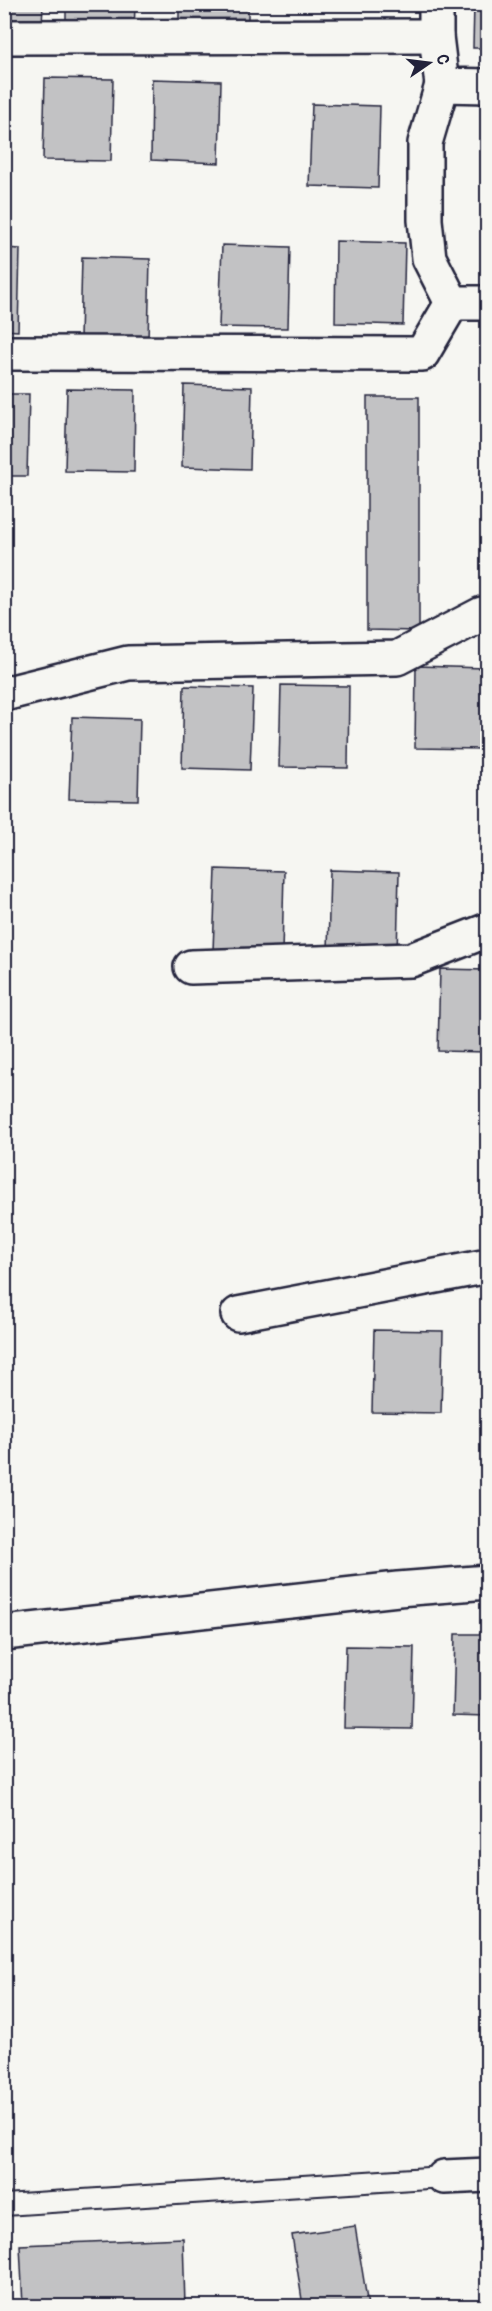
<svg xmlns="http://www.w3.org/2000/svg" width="492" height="2311" font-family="Pangolin,sans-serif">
<rect width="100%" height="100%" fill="#f6f6f2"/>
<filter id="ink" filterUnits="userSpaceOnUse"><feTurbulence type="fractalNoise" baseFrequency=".0167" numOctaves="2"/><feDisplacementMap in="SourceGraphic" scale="12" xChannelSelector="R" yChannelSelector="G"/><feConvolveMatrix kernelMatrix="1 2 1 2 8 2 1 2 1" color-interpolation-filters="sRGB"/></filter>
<g filter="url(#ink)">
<g fill="#c2c2c4" stroke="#22223b" stroke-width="1.5">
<path d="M4,4H43L42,26L4,25Z"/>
<path d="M66,4H135L134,33L66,31Z"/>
<path d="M179,4H248V25L179,23Z"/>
<path d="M474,4H488V48H473Z"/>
<path d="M45,78L113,79L111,161L43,160Z"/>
<path d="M152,79L221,81L219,163L151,160Z"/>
<path d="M312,104L380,106L378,188L309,186Z"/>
<path d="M336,241L405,243L403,325L335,323Z"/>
<path d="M222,245L290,247L288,328L219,327Z"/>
<path d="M4,248L20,249L18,331L4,330Z"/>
<path d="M82,257L150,259L148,341L80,339Z"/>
<path d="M184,385L252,387L250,469L182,467Z"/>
<path d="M67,389L135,390L134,472L65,471Z"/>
<path d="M4,394H29L27,476H4Z"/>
<path d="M367,397H419V631L367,630Z"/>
<path d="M416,666L485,668L483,749L415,748Z"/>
<path d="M281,685L349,686L348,768L279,767Z"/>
<path d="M184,686L253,688L250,770L182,768Z"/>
<path d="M72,717L140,719L138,800L69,799Z"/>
<path d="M216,869L284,871L282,953L213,951Z"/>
<path d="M330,870L399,872L397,954L328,952Z"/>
<path d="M440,969L488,970V1052L438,1051Z"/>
<path d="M374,1330L443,1331L441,1413L372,1412Z"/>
<path d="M455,1634H488V1716L453,1715Z"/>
<path d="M346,1646L414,1647L412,1729L344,1728Z"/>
<path d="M355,2226L368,2306H303L292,2235Z"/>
<path d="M183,2238L185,2306H23L20,2245Z"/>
</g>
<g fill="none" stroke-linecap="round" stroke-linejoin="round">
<defs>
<path id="service" d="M4,2205L444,2177"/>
<g id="minor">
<path d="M436,4V36L442,85L488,86"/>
<path d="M4,37L436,36"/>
<path d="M442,85L425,143V220L429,258L452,303"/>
<path d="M4,353L422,354L452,303H488"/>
<path d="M4,694L128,663L397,658L482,614H488"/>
<path d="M191,967L411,960L488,930"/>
<path d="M238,1314L488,1266"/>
<path d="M4,1633L398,1589L488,1582"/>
<path d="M444,2177L488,2175"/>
</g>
</defs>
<use href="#service" stroke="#22223b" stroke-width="24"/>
<use href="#minor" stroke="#22223b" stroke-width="38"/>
<use href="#service" stroke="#f6f6f2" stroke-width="20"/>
<use href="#minor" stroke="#f6f6f2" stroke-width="33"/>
</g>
</g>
<rect width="492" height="2311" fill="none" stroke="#f6f6f2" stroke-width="24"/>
<rect x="12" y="12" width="468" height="2287" fill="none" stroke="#22223b" stroke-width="2" filter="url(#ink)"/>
<g transform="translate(429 63) rotate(76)" stroke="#f6f6f2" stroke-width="4.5" paint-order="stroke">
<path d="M0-4.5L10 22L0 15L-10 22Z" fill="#22223b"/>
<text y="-9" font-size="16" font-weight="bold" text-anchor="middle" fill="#22223b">С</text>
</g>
</svg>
